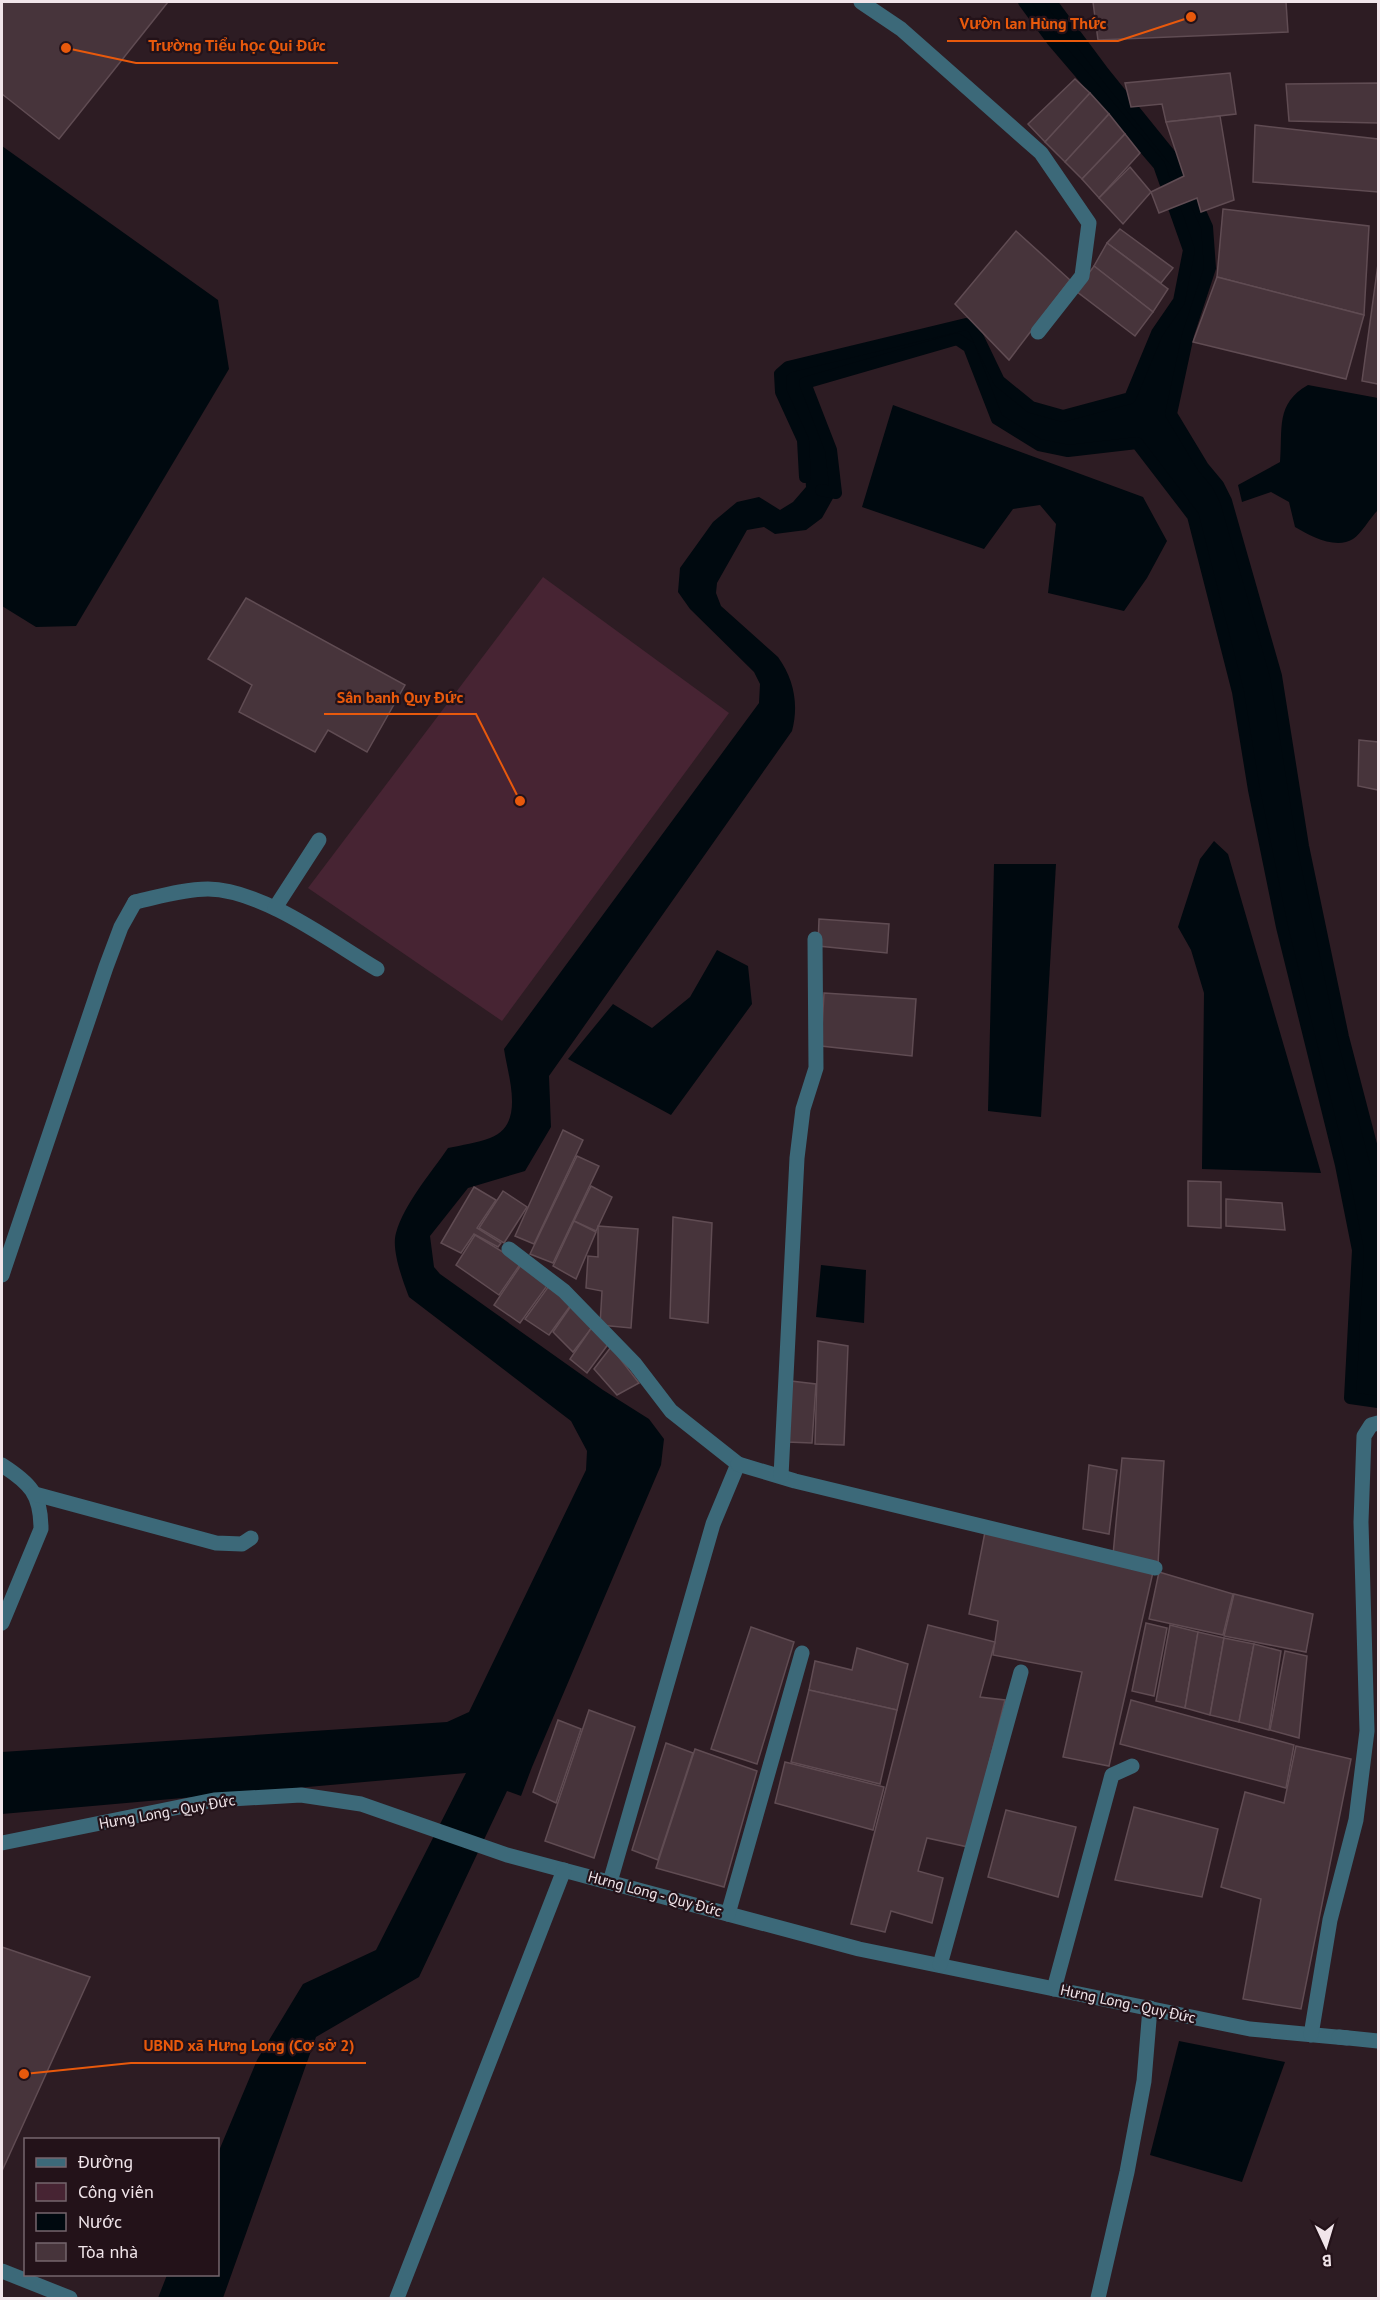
<svg xmlns="http://www.w3.org/2000/svg" width="1380" height="2300" font-family="'PT Sans',sans-serif">
<rect width="100%" height="100%" fill="#2d1c23"/>
<path fill="#472433" d="M543,577L729,713L502,1021L308,888Z"/>
<g fill="#00090f">
<path d="M1024,2H1051L1104,73L1180,167L1207,227L1210,268L1188,335L1172,414L1203,467L1218,485L1226,501L1276,676L1303,846L1343,1037L1378,1171V1402L1350,1398L1358,1250L1341,1165L1282,927L1254,790L1238,692L1193,516L1137,443L1068,451L1039,445L997,419L969,347L957,339L806,383L831,450L836,493L822,518L806,530L775,534L764,527L747,530L717,583L716,593L721,606L778,657C794,679 799,705 792,731L549,1076L551,1127L525,1171L468,1188L430,1236L434,1267L440,1274L603,1390L649,1419L664,1439L661,1465L532,1767L521,1796L507,1791L419,1977L316,2037L223,2298H158L167,2275L218,2274V2153L257,2060L303,1984L376,1950L466,1773L2,1814V1752L447,1722L469,1712L586,1470L587,1451L571,1421L409,1297C403,1281 391,1250 396,1233C404,1204 431,1173 448,1148C462,1145 477,1143 490,1138C526,1125 508,1077 504,1049L759,703L760,684L754,672L690,609L678,592L680,568L713,522L737,502L759,497L780,510L793,502L806,487L803,440L781,392L780,374L788,367L966,324L973,327L999,381L1031,407L1063,416L1130,398L1157,333L1179,301L1189,250L1159,165L1052,40Z"/>
<path d="M2,146L218,300L229,369L76,626L36,627L2,606Z"/>
<path d="M1308,385L1378,398V510C1370,518 1361,534 1353,539C1336,550 1310,536 1295,527L1289,502L1271,492L1242,502L1238,485L1280,462C1283,428 1275,404 1308,385Z"/>
<path d="M893,405L1143,497L1167,541L1147,578L1124,611L1048,593L1056,524L1040,505L1013,509L984,549L862,507Z"/>
<path d="M1214,841L1228,854L1321,1173L1202,1169L1204,993L1191,950L1178,927L1200,859Z"/>
<path d="M994,864H1056L1041,1117L988,1111Z"/>
<path d="M717,950L748,966L752,1004L671,1115L568,1059L613,1004L652,1028L690,997Z"/>
<path d="M821,1265L866,1270L864,1323L816,1317Z"/>
<path d="M1179,2041L1285,2062L1242,2182L1150,2155Z"/>
</g>
<g fill="none" stroke-linecap="round" stroke-linejoin="round">
<g stroke="#00090f" stroke-width="12">
<path d="M1051,2L1104,73L1180,167L1207,227L1210,268L1188,335L1171,414L1203,467L1218,485L1226,501L1276,676L1303,846L1343,1037L1378,1171"/>
<path d="M805,477L803,440L781,392L780,374L788,367L966,324L973,327L999,381L1031,407L1063,416L1130,398L1157,333L1179,301L1189,250L1159,165L1052,40L1024,2"/>
<path d="M821,490L836,493L831,450L805,383L957,339L969,347L997,419L1039,445L1068,451L1137,443L1193,516L1238,692L1254,790L1282,927L1341,1165L1358,1250L1350,1398L1378,1402"/>
</g>
</g>
<g fill="#47343b" stroke="#604c53" stroke-width="1.5">
<path d="M2,2H168L59,139L2,94Z"/>
<path d="M1093,2H1286L1288,32L1098,40Z"/>
<path d="M1230,73L1236,114L1166,122L1162,104L1131,107L1125,83Z"/>
<path d="M1075,79L1090,93L1045,142L1028,124Z"/>
<path d="M1378,83V123L1289,121L1286,84Z"/>
<path d="M1090,93L1109,114L1065,162L1045,142Z"/>
<path d="M1109,114L1125,134L1082,179L1065,162Z"/>
<path d="M1220,116L1234,200L1201,212L1197,198L1159,213L1151,192L1184,176L1166,122Z"/>
<path d="M1255,125L1378,139V192L1253,182Z"/>
<path d="M1125,134L1140,153L1099,198L1082,179Z"/>
<path d="M1130,167L1151,192L1123,224L1099,198Z"/>
<path d="M1223,209L1369,226L1364,315L1217,277Z"/>
<path d="M1120,229L1173,268L1161,283L1107,243Z"/>
<path d="M1016,231L1070,280L1009,360L955,304Z"/>
<path d="M1107,243L1168,289L1153,312L1094,266Z"/>
<path d="M1378,264V384L1362,381Z"/>
<path d="M1094,266L1153,312L1135,336L1076,291Z"/>
<path d="M1217,277L1364,315L1346,379L1193,342Z"/>
<path d="M246,598L405,685L367,752L328,730L315,752L239,712L252,685L208,659Z"/>
<path d="M1359,740L1378,742V790L1358,786Z"/>
<path d="M819,919L889,924L887,953L818,946Z"/>
<path d="M824,993L916,999L912,1056L821,1046Z"/>
<path d="M563,1130L583,1140L534,1244L515,1236Z"/>
<path d="M577,1156L599,1166L553,1263L530,1254Z"/>
<path d="M1188,1181L1221,1182V1228L1188,1226Z"/>
<path d="M591,1186L612,1197L596,1231L574,1221Z"/>
<path d="M474,1187L496,1200L477,1228L501,1243L498,1247L474,1234L461,1253L441,1243Z"/>
<path d="M503,1191L527,1207L504,1243L479,1228Z"/>
<path d="M1226,1199L1282,1203L1285,1230L1226,1226Z"/>
<path d="M673,1217L712,1223L708,1323L670,1318Z"/>
<path d="M574,1221L596,1232L576,1279L553,1266Z"/>
<path d="M598,1226L638,1229L631,1328L600,1325L602,1291L586,1288L588,1256L598,1257Z"/>
<path d="M475,1235L521,1263L499,1295L456,1265Z"/>
<path d="M523,1262L549,1283L520,1323L494,1305Z"/>
<path d="M551,1283L573,1302L549,1335L525,1319Z"/>
<path d="M573,1303L594,1325L573,1352L553,1332Z"/>
<path d="M592,1327L609,1343L587,1373L570,1359Z"/>
<path d="M818,1341L848,1346L844,1445L815,1444Z"/>
<path d="M611,1347L639,1383L617,1395L594,1369Z"/>
<path d="M791,1381L816,1384L812,1443L787,1442Z"/>
<path d="M1122,1458L1164,1461L1158,1564L1113,1555Z"/>
<path d="M1089,1465L1117,1470L1109,1534L1083,1529Z"/>
<path d="M985,1532L1153,1572L1109,1766L1063,1757L1082,1672L993,1655L998,1621L969,1614Z"/>
<path d="M1159,1572L1233,1594L1223,1635L1149,1619Z"/>
<path d="M1234,1594L1313,1614L1306,1652L1224,1636Z"/>
<path d="M1146,1623L1167,1628L1154,1696L1132,1691Z"/>
<path d="M928,1625L995,1642L980,1697L1005,1700L968,1847L927,1838L918,1871L943,1878L932,1923L891,1911L885,1932L851,1924Z"/>
<path d="M1170,1625L1198,1632L1185,1708L1156,1701Z"/>
<path d="M751,1627L794,1642L757,1764L711,1749Z"/>
<path d="M1198,1632L1224,1638L1210,1715L1185,1708Z"/>
<path d="M1224,1638L1254,1644L1239,1722L1210,1715Z"/>
<path d="M1254,1644L1281,1651L1269,1730L1239,1722Z"/>
<path d="M857,1648L908,1664L897,1710L809,1690L815,1661L852,1670Z"/>
<path d="M1285,1651L1307,1656L1299,1738L1270,1730Z"/>
<path d="M809,1690L897,1710L880,1784L791,1762Z"/>
<path d="M1131,1700L1294,1745L1286,1788L1120,1744Z"/>
<path d="M589,1710L635,1727L594,1858L545,1841Z"/>
<path d="M558,1720L581,1729L556,1803L533,1792Z"/>
<path d="M666,1743L693,1753L658,1860L632,1850Z"/>
<path d="M1296,1746L1351,1759L1301,2009L1243,1999L1261,1899L1221,1887L1245,1792L1284,1803Z"/>
<path d="M695,1749L757,1771L724,1887L656,1868Z"/>
<path d="M785,1762L884,1787L873,1830L775,1803Z"/>
<path d="M1134,1807L1218,1829L1202,1897L1115,1880Z"/>
<path d="M1006,1810L1076,1827L1058,1897L988,1877Z"/>
<path d="M2,1947L90,1977L2,2171Z"/>
</g>
<g fill="none" stroke-linecap="round" stroke-linejoin="round">
<g stroke="#3c6979" stroke-width="15">
<path d="M135,902C158,897 184,889 208,889C263,890 330,941 377,969"/>
<path d="M275,908L319,840"/>
</g>
<g stroke="#3c6979" stroke-width="15">
<path d="M861,2L901,29L1041,153L1089,223L1082,276L1038,332"/>
<path d="M509,1249L564,1291L635,1364L671,1411L738,1464L713,1524L610,1882"/>
<path d="M2,1275L106,967L121,927L135,902"/>
<path d="M738,1464L795,1481L1155,1568"/>
<path d="M2,1465C30,1483 41,1494 41,1529L2,1623"/>
<path d="M781,1476L797,1158L803,1109L816,1068L815,939"/>
<path d="M35,1494L216,1543L242,1544L251,1538"/>
<path d="M2,1843L214,1800L301,1795L361,1804L507,1855L859,1949L1250,2029L1347,2038"/>
<path d="M728,1914L802,1653"/>
<path d="M940,1965L1021,1672"/>
<path d="M1054,1989L1112,1775L1132,1766"/>
<path d="M1311,2035L1330,1920L1356,1820L1367,1731L1361,1522L1364,1436L1371,1425L1378,1423"/>
<path d="M1339,2037L1378,2041"/>
<path d="M2,2271L70,2298"/>
<path d="M397,2298L564,1870"/>
<path d="M1098,2298L1127,2172L1144,2081L1150,2008"/>
</g>
</g>
<g text-anchor="middle" stroke-width="4.5" stroke-linejoin="round" paint-order="stroke">
<g font-size="15" fill="#f1e5ea" stroke="#231219">
<text transform="translate(167 1812) rotate(-10)" y="5">Hưng Long - Quy Đức</text>
<text transform="translate(655 1894) rotate(15)" y="5">Hưng Long - Quy Đức</text>
<text transform="translate(1128 2004) rotate(12)" y="5">Hưng Long - Quy Đức</text>
</g>
</g>
<path fill="none" stroke="#e8590c" stroke-width="2" d="M1191 17L1118 41H947M66 48L136 63H338M520 801L476 714H324M24 2074L131 2063H366"/>
<g fill="#e8590c" stroke="#231219" stroke-width="2">
<circle cx="1191" cy="17" r="6"/>
<circle cx="66" cy="48" r="6"/>
<circle cx="520" cy="801" r="6"/>
<circle cx="24" cy="2074" r="6"/>
</g>
<g font-size="16" text-anchor="middle" font-weight="bold" fill="#e8590c" stroke="#231219" stroke-width="4.5" stroke-linejoin="round" paint-order="stroke">
<text x="1033" y="29">Vườn lan Hùng Thức</text>
<text x="237" y="51">Trường Tiểu học Qui Đức</text>
<text x="400" y="703">Sân banh Quy Đức</text>
<text x="249" y="2051">UBND xã Hưng Long (Cơ sở 2)</text>
</g>
<rect width="1380" height="2300" fill="none" stroke="#f1e5ea" stroke-width="6"/>
<rect x="24" y="2138" width="195" height="138" fill="#231219" stroke="#75666d" stroke-width="1.5"/>
<rect x="36" y="2158" width="30" height="9" fill="#3c6979" stroke="#75666d" stroke-width="1.5"/>
<text x="78" y="2168" font-size="18" fill="#f1e5ea">Đường</text>
<rect x="36" y="2183" width="30" height="18" fill="#472433" stroke="#75666d" stroke-width="1.5"/>
<text x="78" y="2198" font-size="18" fill="#f1e5ea">Công viên</text>
<rect x="36" y="2213" width="30" height="18" fill="#00090f" stroke="#75666d" stroke-width="1.5"/>
<text x="78" y="2228" font-size="18" fill="#f1e5ea">Nước</text>
<rect x="36" y="2243" width="30" height="18" fill="#47343b" stroke="#75666d" stroke-width="1.5"/>
<text x="78" y="2258" font-size="18" fill="#f1e5ea">Tòa nhà</text>
<g transform="translate(1326 2246) rotate(176)" stroke="#231219" stroke-width="4.5" paint-order="stroke">
<path d="M0-4.5L10 22L0 15L-10 22Z" fill="#f1e5ea"/>
<text y="-9" font-size="16" font-weight="bold" text-anchor="middle" fill="#f1e5ea">B</text>
</g>
</svg>
